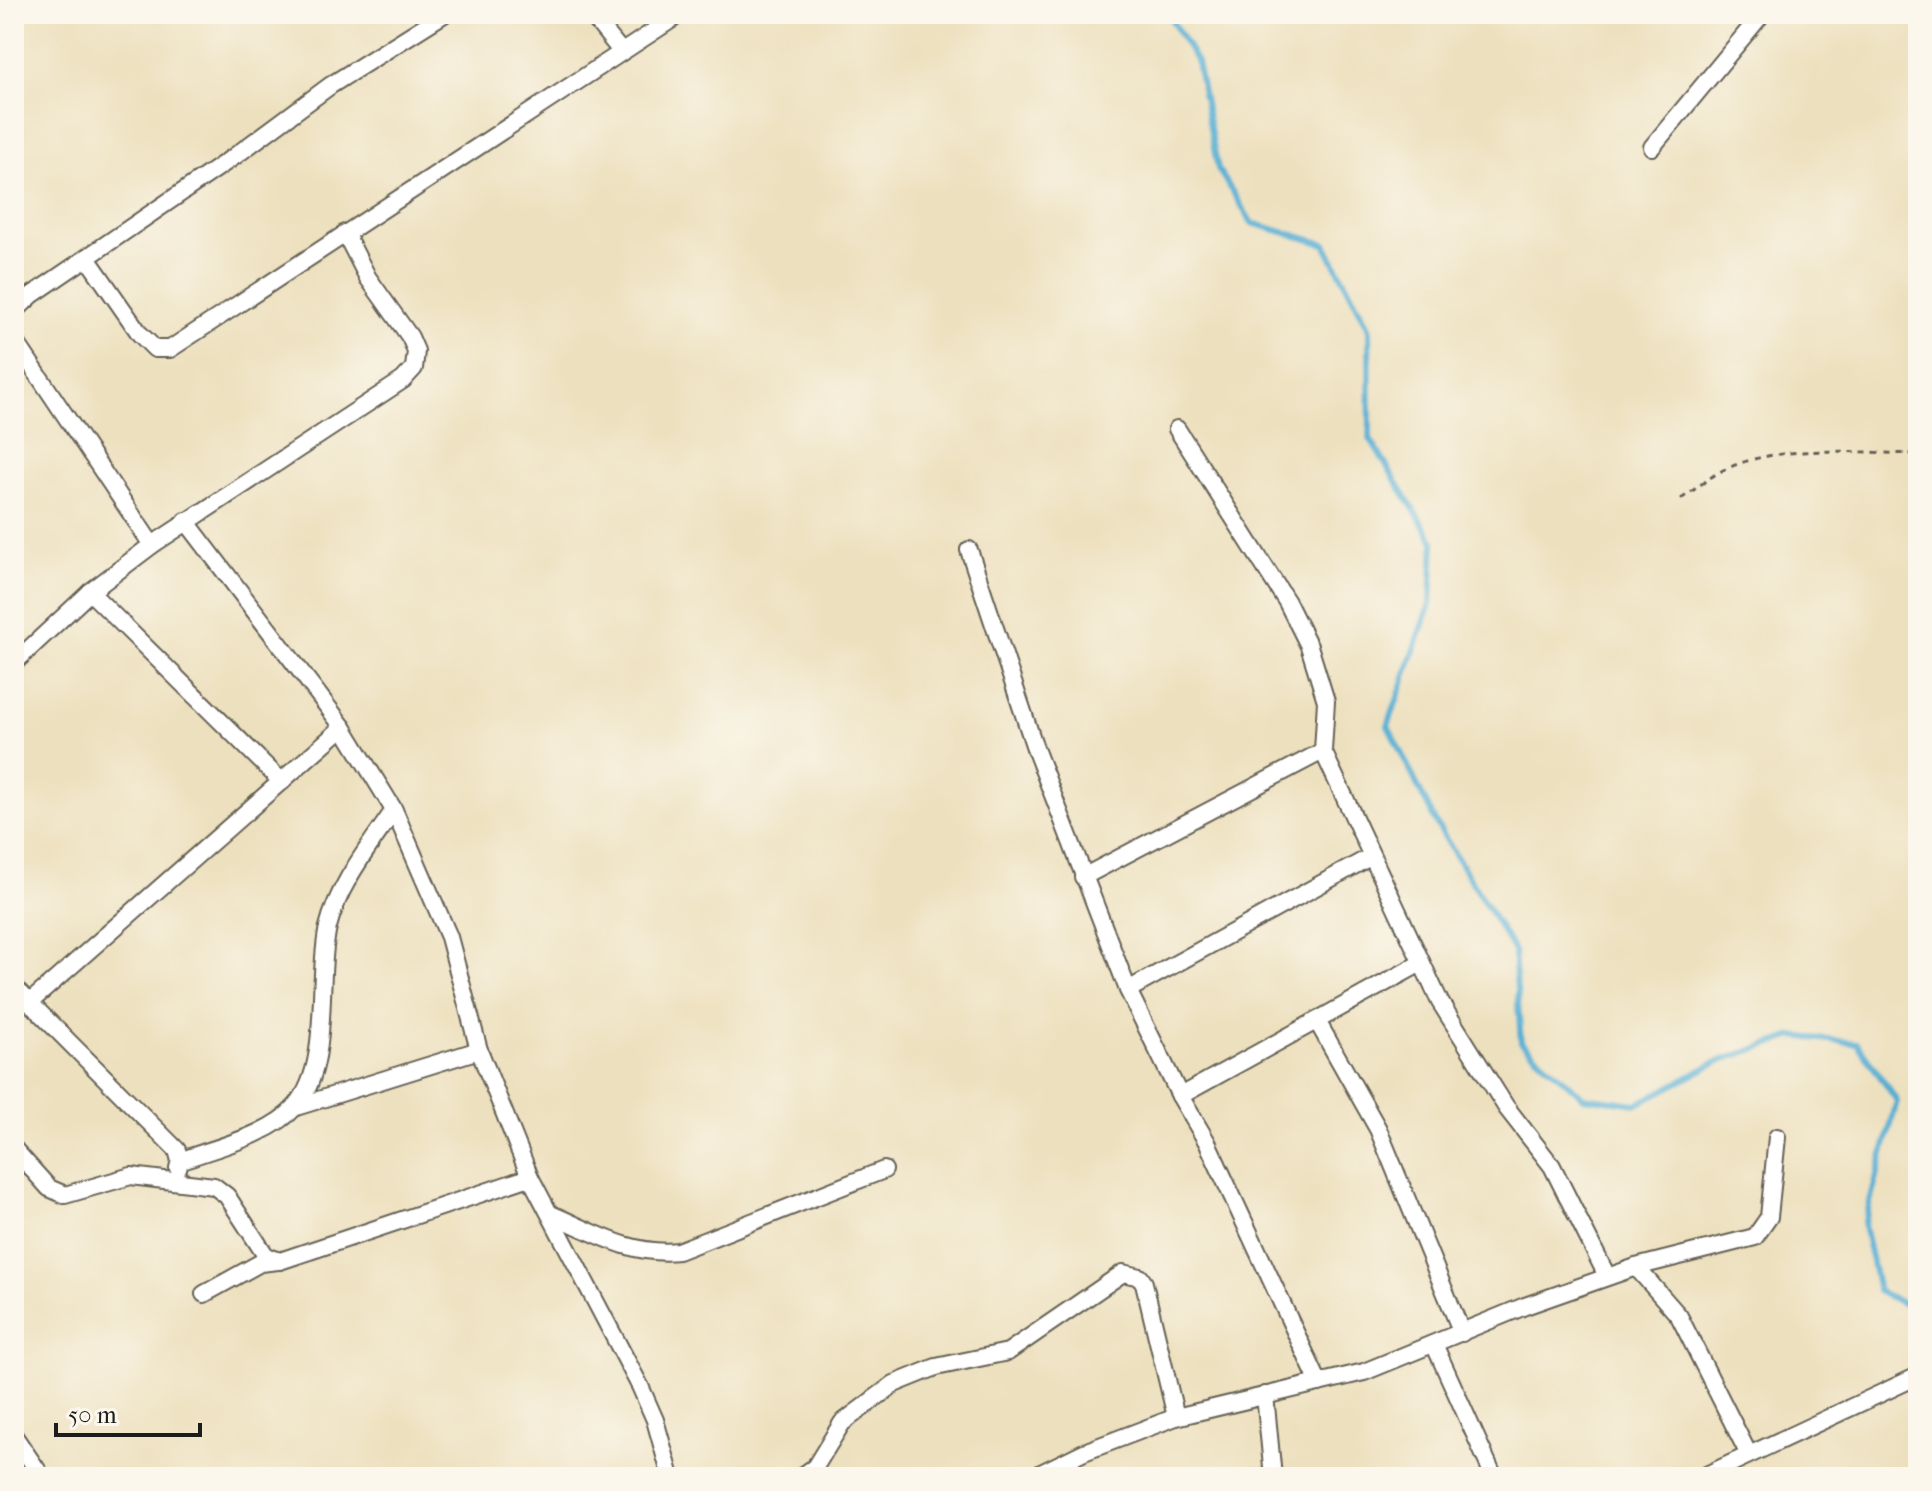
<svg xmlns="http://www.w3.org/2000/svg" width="1932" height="1491" font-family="'IM FELL French Canon',serif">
<rect width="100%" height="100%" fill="#fbf7ec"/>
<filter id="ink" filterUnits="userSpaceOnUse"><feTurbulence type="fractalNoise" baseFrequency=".0125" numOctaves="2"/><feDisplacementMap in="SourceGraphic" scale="16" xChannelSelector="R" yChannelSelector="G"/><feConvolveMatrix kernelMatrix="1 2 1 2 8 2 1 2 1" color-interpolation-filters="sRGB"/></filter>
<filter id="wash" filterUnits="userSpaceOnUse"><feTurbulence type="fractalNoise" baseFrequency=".006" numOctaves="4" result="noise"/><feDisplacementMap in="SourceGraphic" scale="32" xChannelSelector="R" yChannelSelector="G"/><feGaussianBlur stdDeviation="1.8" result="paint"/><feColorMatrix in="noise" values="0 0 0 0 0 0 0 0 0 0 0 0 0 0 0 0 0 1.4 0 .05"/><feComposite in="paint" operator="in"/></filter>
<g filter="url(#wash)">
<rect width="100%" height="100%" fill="#ede0be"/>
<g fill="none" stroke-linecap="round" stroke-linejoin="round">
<path stroke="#55aed3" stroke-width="6" d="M1168,14L1197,62L1218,169L1252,223L1325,244L1369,328L1370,439L1434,542L1431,602L1388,726L1436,823L1514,951L1521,1042L1583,1097L1637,1104L1717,1062L1793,1036L1857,1043L1897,1101L1864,1225L1878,1291L1918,1311"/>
</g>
</g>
<g filter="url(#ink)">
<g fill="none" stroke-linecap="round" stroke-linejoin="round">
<defs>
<g id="street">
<path d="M591,14L620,50"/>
<path d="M1652,147L1762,14"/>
<path d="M87,258L140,334L155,349H170L680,14"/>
<path d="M14,312L32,295L235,156L331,85L444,14"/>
<path d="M14,339L152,545"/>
<path d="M1177,429L1287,602L1309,646L1326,701L1323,751L1440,1002L1506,1107L1552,1166L1607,1276"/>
<path d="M186,521L343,727L394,810L449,937L479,1050L530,1177L640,1386L655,1420L671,1477"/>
<path d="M969,550L1036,751L1128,990L1180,1096L1207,1142L1319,1383"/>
<path d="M90,592L282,782"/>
<path d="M14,663L90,592L152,545L403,380L414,368L416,351L410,337L368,278L345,233"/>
<path d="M1083,877L1323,751"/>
<path d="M14,987L177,1150L180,1161L178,1168"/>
<path d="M1128,990L1370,857"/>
<path d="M29,1003L343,727"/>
<path d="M1317,1021L1378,1129L1462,1333"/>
<path d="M1180,1096L1421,963"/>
<path d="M296,1107L479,1050"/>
<path d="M14,1149L49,1188L65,1195L131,1176L214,1186L227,1196L266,1256L280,1261L530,1177"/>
<path d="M180,1161C216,1147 270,1136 296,1106C332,1065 316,979 328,927C339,883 370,846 394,810"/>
<path d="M551,1214C593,1232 632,1256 678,1251L884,1170"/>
<path d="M1636,1267L1755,1237L1769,1217L1777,1137"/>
<path d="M204,1294L260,1263L278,1261"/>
<path d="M1434,1344L1494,1477"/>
<path d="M1265,1395L1273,1477"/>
<path d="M14,1436L42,1477"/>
<path d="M801,1477L815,1467L842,1423L894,1384L936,1367L1008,1352L1123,1273L1140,1277L1144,1283L1176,1417"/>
<path d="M1033,1477L1084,1452L1176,1417L1364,1372L1525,1306L1636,1267L1679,1316L1748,1453"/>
<path d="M1702,1477L1918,1376"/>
</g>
</defs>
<use href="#street" stroke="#656155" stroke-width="20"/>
<path stroke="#656155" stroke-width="3" stroke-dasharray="6 6" stroke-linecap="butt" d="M1681,499C1696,489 1711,475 1728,468C1784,443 1858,453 1918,454"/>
<use href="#street" stroke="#fff" stroke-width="16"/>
</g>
</g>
<rect width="1932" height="1491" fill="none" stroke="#fbf7ec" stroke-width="48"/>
<path d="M56 1423v12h144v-12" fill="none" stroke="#1c1c1c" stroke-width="4"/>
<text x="68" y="1423" font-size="24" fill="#1c1c1c" stroke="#fbf7ec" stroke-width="6" paint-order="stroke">50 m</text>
</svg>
